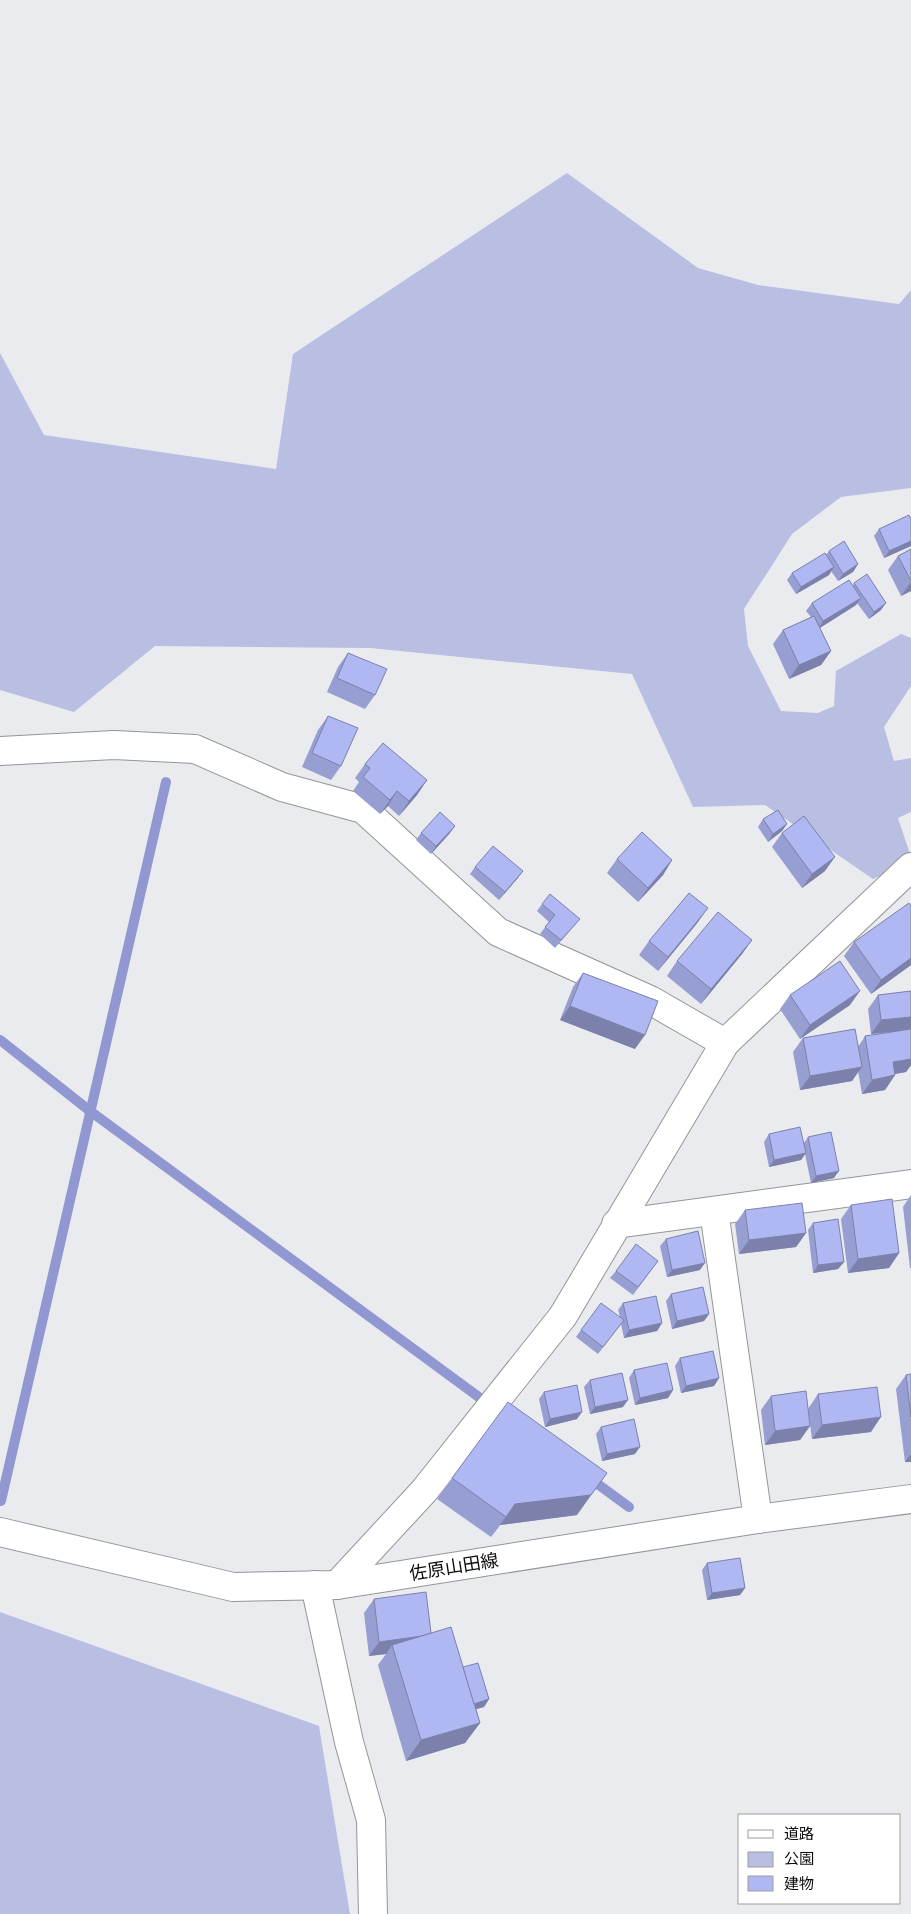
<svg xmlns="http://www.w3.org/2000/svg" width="911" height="1914" font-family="'Varela Round','Noto Sans JP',sans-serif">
<rect width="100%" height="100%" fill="#eaebef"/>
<g fill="#b9bfe3">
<path d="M567,173L698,268L758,285L899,304L911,290V488L841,497L792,534L744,609L748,646L781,711L818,713L834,706L836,671L901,634L911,638V686L884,727L894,761L911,758V812L898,818L911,857V863L873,879L765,805L693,807L632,674L370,648L155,646L74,712L0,690V353L44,435L276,469L293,354Z"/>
<path d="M0,1612L319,1726L350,1914H0Z"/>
</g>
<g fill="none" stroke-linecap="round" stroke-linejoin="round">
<g stroke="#9198d1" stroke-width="10">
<path d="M0,1040L90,1111L491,1406"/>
<path d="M588,1477L629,1507"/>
<path d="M1,1501L166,782"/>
</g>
<defs>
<g id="minor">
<path d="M0,751L114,745L195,749L282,787L363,809L498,932L650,1000L725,1043"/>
<path d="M714,1211L758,1519"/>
<path d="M616,1224L911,1184"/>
<path d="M315,1585L349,1742L371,1820L373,1914"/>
<path d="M337,1585L424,1491L563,1316L725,1043L911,867"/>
</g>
<path id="major" d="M0,1532L233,1587L337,1585L758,1519L911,1499"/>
</defs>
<use href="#minor" stroke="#949598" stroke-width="30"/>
<use href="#major" stroke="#949598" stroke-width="30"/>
<use href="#minor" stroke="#fff" stroke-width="28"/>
<use href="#major" stroke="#fff" stroke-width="28"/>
</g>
<g fill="#979ed1">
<path d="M911,519V546L884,558L874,536L879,529Z"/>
<path d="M911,549V591L901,596L888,570L898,556Z"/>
<path d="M829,551L858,564L853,572L838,581L831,571L829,575L796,594L787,580L792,573L826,555Z"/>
<path d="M854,583L881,610L869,619L857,603L856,605L820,628L831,651L821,665L789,679L773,644L783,630L811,617L806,611L812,603L853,585Z"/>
<path d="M348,653L375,695L365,709L327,692L338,667Z"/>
<path d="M328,716L341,766L331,780L302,767L318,730Z"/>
<path d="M365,764L427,780L417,795L399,816L388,806L380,814L353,791L359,782L355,778Z"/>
<path d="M763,819L787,824L782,831L768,842L758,827Z"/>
<path d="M421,833H450L431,854L416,840Z"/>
<path d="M782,833L825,871L802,888L772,847Z"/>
<path d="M617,859L672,860L663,875L638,902L607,873Z"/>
<path d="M475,867L523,871L499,900L470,874Z"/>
<path d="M542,904L580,919L574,926L555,948L540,934L549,922L537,911Z"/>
<path d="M911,906V965L871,994L844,956L854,942Z"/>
<path d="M698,922L658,971L639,955L649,941Z"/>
<path d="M752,940L742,954L701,1004L667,976L677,961Z"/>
<path d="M583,973L635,1049L560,1020L573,987Z"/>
<path d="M911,991V1065L906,1072L895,1074V1075L885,1090L862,1094L858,1071L852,1081L800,1090L793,1052L803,1038L855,1029L858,1047L865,1036L895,1031L871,1034L868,1009L878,995Z"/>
<path d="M790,995L850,1005L800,1039L780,1009Z"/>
<path d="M769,1134L804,1143L808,1137L834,1178L811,1183L805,1154L801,1160L769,1167L764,1142Z"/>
<path d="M911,1195V1268H910L903,1207Z"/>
<path d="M851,1205L899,1253L889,1268L848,1273L841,1219Z"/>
<path d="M745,1210L806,1233L796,1247L739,1254L735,1224Z"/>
<path d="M813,1223L844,1262L838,1269L813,1273L808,1230Z"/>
<path d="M666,1239L700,1270L667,1277L660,1246Z"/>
<path d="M653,1268L633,1295L610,1278L616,1271Z"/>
<path d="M671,1294L709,1314L704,1321L672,1329L666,1301Z"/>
<path d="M623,1303L662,1323L657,1331L624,1338L621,1324L598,1354L576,1337L581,1330L620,1317L618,1310Z"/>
<path d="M680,1358L719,1378L714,1386L681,1393L675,1366Z"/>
<path d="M634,1370L673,1390L668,1398L635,1405L629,1378Z"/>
<path d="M911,1374V1462H905L896,1389L906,1375Z"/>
<path d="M590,1380L623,1407L590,1414L584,1387Z"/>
<path d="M544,1392L577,1419L545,1427L539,1399Z"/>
<path d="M818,1394L871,1432L812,1439L808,1409Z"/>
<path d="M771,1396L810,1426L800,1440L765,1445L761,1410Z"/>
<path d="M601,1427L635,1454L602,1461L596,1434Z"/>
<path d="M452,1478L577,1515L500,1525L491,1537L437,1499Z"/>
<path d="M707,1563L745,1588L740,1595L707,1600L702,1570Z"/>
<path d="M374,1599L431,1633L463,1667L489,1699L484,1707L476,1709L480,1723L465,1743L406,1761L378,1665L386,1654L369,1656L364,1613Z"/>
</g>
<g fill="#7b81aa">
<path d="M911,541V546L884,558L889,551Z"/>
<path d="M858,564L853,572L838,581L843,574Z"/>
<path d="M834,567L829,575L796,594L801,587Z"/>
<path d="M911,582V591L901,596Z"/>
<path d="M861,598L856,605L818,629L823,621Z"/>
<path d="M886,603L881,610L869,619L874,612Z"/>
<path d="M831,651L821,665L789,679L799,665Z"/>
<path d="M427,780L417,795L399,816L409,801Z"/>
<path d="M397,791L388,806L380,814L390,800Z"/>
<path d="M787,824L782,831L768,842L773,834Z"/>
<path d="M455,826L450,833L431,854L436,846Z"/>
<path d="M835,857L825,871L802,888L812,874Z"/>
<path d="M672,860L663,875L638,902L648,888Z"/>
<path d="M523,871L518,878L499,900L505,892Z"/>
<path d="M708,908L698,922L658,971L668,957Z"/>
<path d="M752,940L742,954L701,1004L711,989Z"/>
<path d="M911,958V965L871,994L881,980Z"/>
<path d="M860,991L850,1005L800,1039L810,1025Z"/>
<path d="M570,1006L645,1035L635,1049L560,1020Z"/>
<path d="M911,1017V1030L871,1034L881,1020Z"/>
<path d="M911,1059V1065L906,1072L883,1076L893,1062Z"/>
<path d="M862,1067L852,1081L800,1090L810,1076Z"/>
<path d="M895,1075L885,1090L862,1094L872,1080Z"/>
<path d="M806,1153L801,1160L769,1167L774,1160Z"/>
<path d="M839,1171L834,1178L811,1183L816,1176Z"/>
<path d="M806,1233L796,1247L739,1254L749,1240Z"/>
<path d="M899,1253L889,1268L848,1273L858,1259Z"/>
<path d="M844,1262L838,1269L813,1273L818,1265Z"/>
<path d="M705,1263L700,1270L667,1277L672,1270Z"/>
<path d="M709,1314L704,1321L672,1329L677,1321Z"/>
<path d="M662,1323L657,1331L624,1338L629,1330Z"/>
<path d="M719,1378L714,1386L681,1393L686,1386Z"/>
<path d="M673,1390L668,1398L635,1405L640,1398Z"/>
<path d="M628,1400L623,1407L590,1414L595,1407Z"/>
<path d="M582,1412L577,1419L545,1427L550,1419Z"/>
<path d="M881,1417L871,1432L812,1439L822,1425Z"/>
<path d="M810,1426L800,1440L765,1445L775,1431Z"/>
<path d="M640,1447L635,1454L602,1461L607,1454Z"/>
<path d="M911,1454V1462H905Z"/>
<path d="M607,1473L577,1515L500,1525L491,1537L515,1504Z"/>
<path d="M745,1588L740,1595L707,1600L712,1593Z"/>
<path d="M432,1635L392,1645L386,1654L369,1656L379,1642Z"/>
<path d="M489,1699L484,1707L462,1713L467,1706Z"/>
<path d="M480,1723L465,1743L406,1761L421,1740Z"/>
</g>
<g fill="#b0b8f3" stroke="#7b81aa">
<path d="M909,515L911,519V541L889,551L879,529Z"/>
<path d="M844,541L858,564L843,574L829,551Z"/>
<path d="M911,549V581L898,556Z"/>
<path d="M825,553L834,567L801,587L792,573Z"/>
<path d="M867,574L886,603L874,612L854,583Z"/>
<path d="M849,580L861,598L823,621L812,603Z"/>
<path d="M814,616L831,651L799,665L783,630Z"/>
<path d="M348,653L387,669L375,695L337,678Z"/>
<path d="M328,716L358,728L341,766L312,753Z"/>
<path d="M383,743L427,780L409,801L397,791L390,800L363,777L370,768L365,764Z"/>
<path d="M778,810L787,824L773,834L763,819Z"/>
<path d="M440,812L455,826L436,846L421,833Z"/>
<path d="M804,816L835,857L812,874L782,833Z"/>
<path d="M642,832L672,860L648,888L617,859Z"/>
<path d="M493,846L523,871L505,892L475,867Z"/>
<path d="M689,893L708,908L668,957L649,941Z"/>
<path d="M550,894L580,919L561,940L545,927L555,915L542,904Z"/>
<path d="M909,903L911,906V958L881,980L854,942Z"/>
<path d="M718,912L752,940L711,989L677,961Z"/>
<path d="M840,961L860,991L810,1025L790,995Z"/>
<path d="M583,973L658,1001L645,1035L570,1006Z"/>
<path d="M911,991V1017L881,1020L878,995Z"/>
<path d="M855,1029L862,1067L810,1076L803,1038Z"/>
<path d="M911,1029V1059L893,1062L895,1075L872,1080L865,1036Z"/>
<path d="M800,1127L806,1153L774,1160L769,1134Z"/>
<path d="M831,1132L839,1171L816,1176L808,1137Z"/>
<path d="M892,1199L899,1253L858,1259L851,1205Z"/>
<path d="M802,1203L806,1233L749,1240L745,1210Z"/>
<path d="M838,1219L844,1262L818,1265L813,1223Z"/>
<path d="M698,1231L705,1263L672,1270L666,1239Z"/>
<path d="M636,1244L658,1261L638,1287L616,1271Z"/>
<path d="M703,1287L709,1314L677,1321L671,1294Z"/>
<path d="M656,1296L662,1323L629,1330L623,1303Z"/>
<path d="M601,1303L624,1320L603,1347L581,1330Z"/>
<path d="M713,1351L719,1378L686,1386L680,1358Z"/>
<path d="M667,1363L673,1390L640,1398L634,1370Z"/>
<path d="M622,1373L628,1400L595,1407L590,1380Z"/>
<path d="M911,1374V1417L906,1375Z"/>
<path d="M577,1385L582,1412L550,1419L544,1392Z"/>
<path d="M877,1387L881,1417L822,1425L818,1394Z"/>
<path d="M806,1391L810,1426L775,1431L771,1396Z"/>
<path d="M508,1402L607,1473L591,1495L515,1504L506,1517L452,1478Z"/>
<path d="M634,1419L640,1447L607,1454L601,1427Z"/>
<path d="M740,1558L745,1588L712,1593L707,1563Z"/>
<path d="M426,1592L431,1633L422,1636L379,1642L374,1599Z"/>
<path d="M451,1627L480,1723L421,1740L392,1645Z"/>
<path d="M478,1663L489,1699L474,1704L463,1667Z"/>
</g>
<g text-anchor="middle" stroke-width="5" stroke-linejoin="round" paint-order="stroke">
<g font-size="18" fill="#0b0c0d" stroke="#fff">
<text transform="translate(454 1567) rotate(-9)" y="6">佐原山田線</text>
</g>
</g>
<rect x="738" y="1814" width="162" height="90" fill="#ffffff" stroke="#9d9e9e"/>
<rect x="748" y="1830" width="25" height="8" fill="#ffffff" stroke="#9d9e9e"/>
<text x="784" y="1839" font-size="15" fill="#0b0c0d">道路</text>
<rect x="748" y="1852" width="25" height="15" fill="#b9bfe3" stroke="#9d9e9e"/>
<text x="784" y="1864" font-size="15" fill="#0b0c0d">公園</text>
<rect x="748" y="1876" width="25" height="15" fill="#b0b8f3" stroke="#9d9e9e"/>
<text x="784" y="1889" font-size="15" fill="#0b0c0d">建物</text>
</svg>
